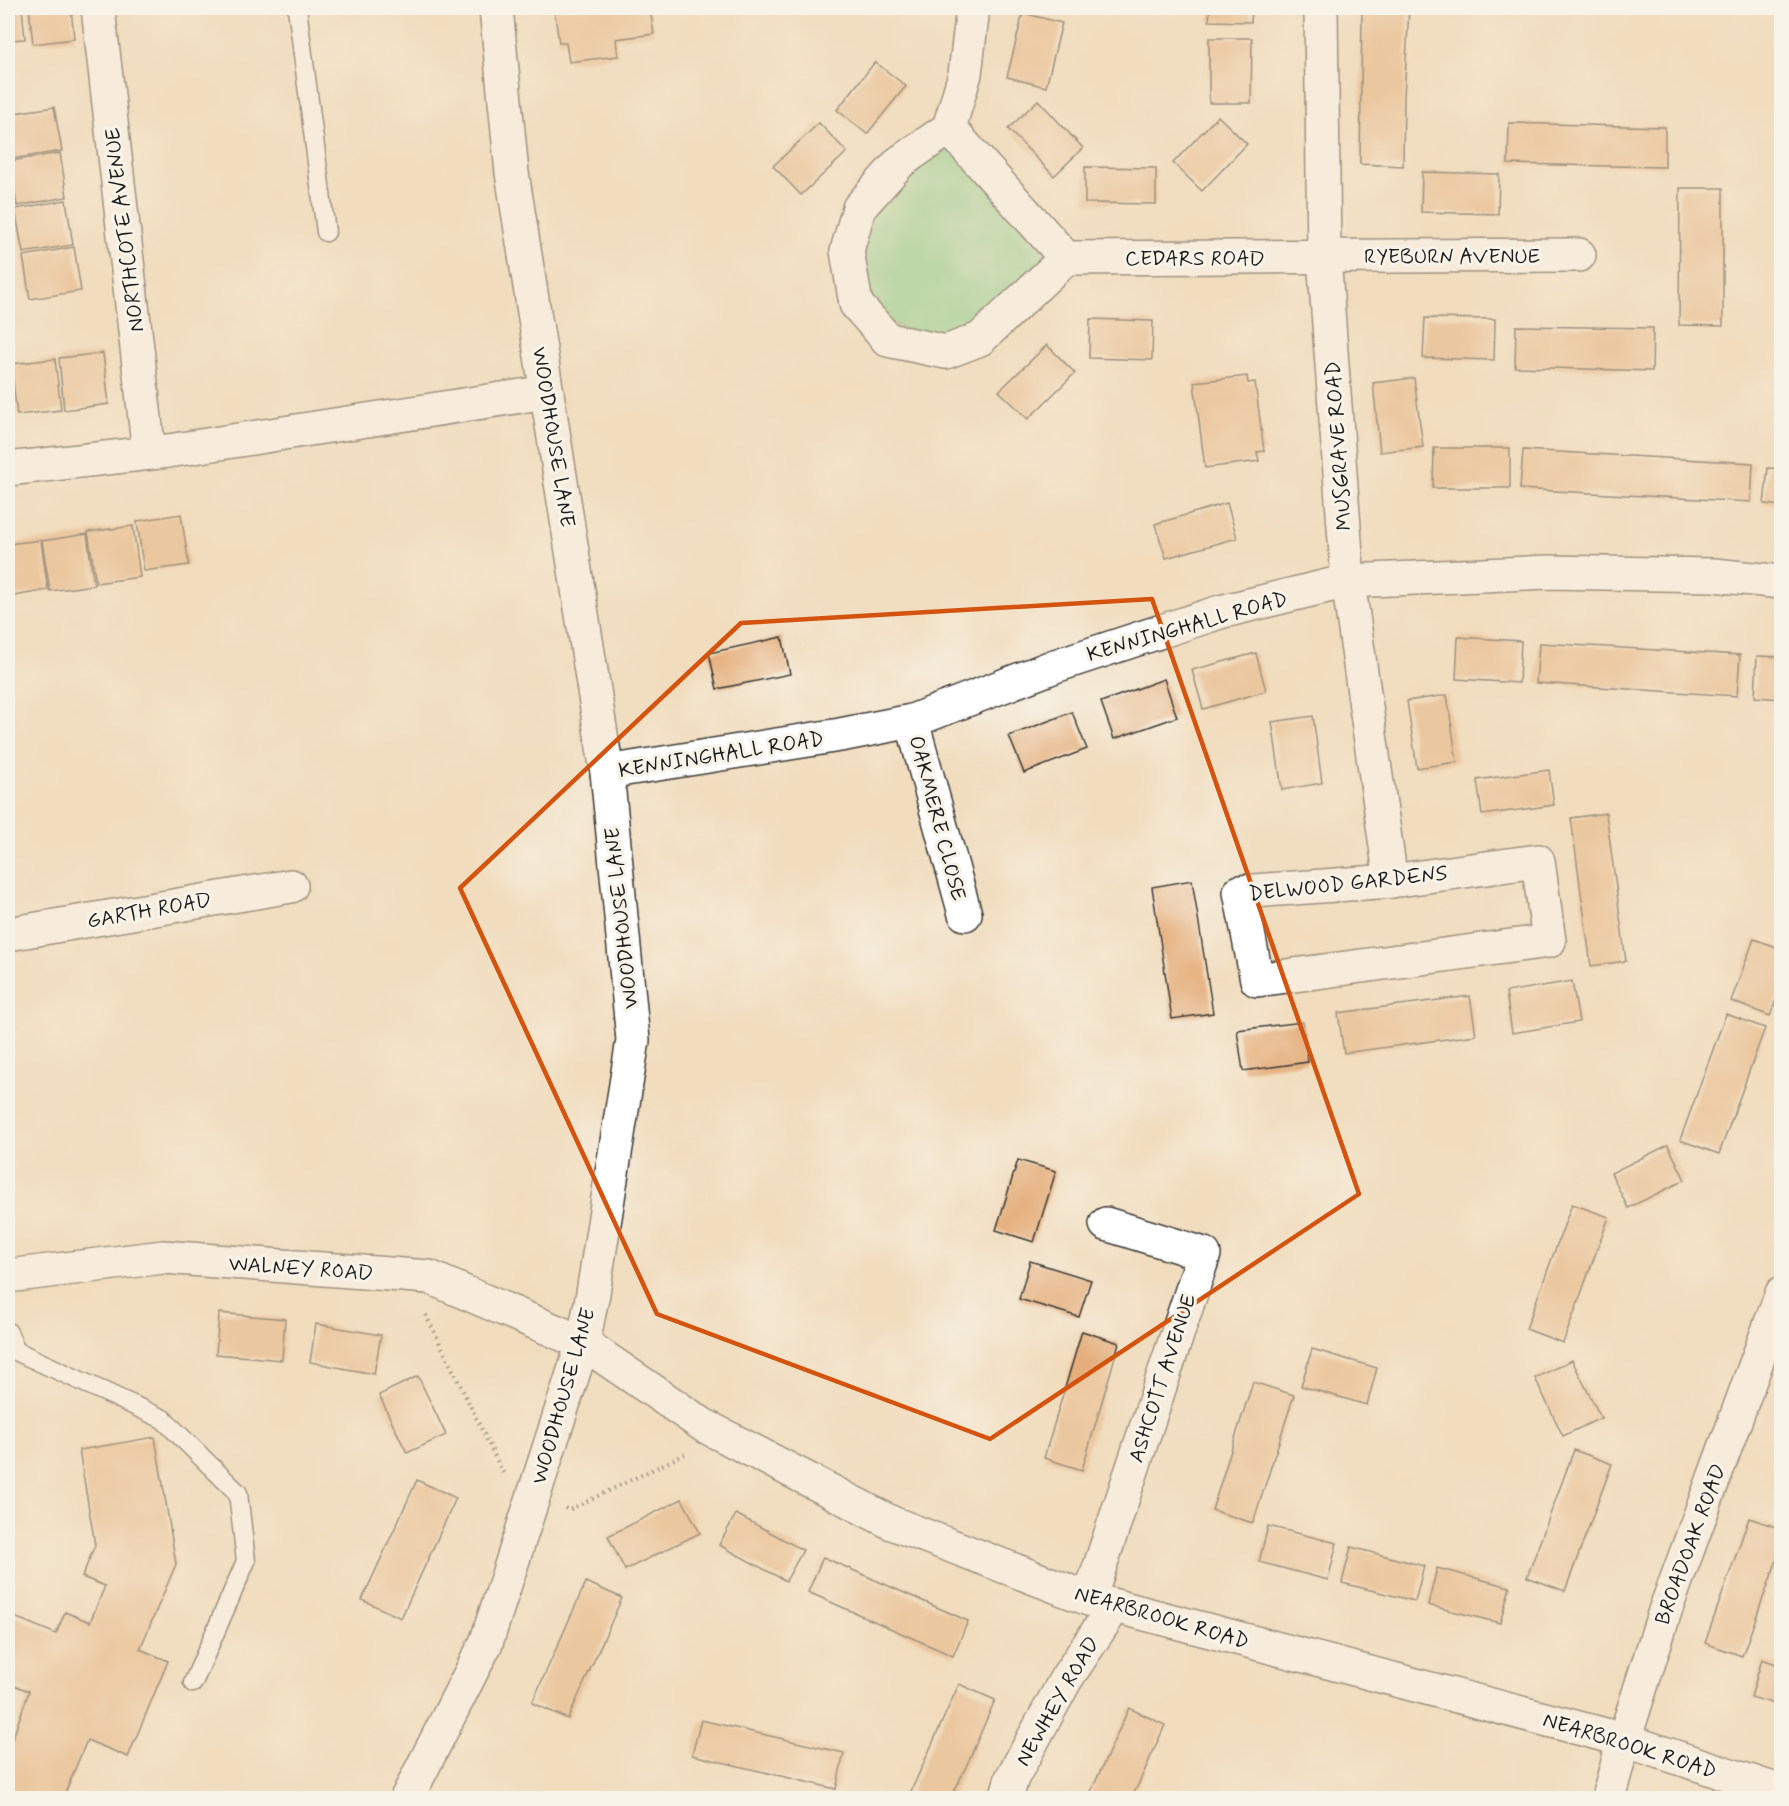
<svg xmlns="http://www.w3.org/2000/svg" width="1789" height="1806" font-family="Mynerve,sans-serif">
<rect width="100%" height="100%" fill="#f7f3e8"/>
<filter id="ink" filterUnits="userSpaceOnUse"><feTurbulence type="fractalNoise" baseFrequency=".0167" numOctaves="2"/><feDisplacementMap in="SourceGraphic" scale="12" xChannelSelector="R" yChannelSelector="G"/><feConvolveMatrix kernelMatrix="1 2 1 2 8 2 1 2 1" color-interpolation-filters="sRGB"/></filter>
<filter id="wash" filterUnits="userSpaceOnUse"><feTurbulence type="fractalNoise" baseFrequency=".008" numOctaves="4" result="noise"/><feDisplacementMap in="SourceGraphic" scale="24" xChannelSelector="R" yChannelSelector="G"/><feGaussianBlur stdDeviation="1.35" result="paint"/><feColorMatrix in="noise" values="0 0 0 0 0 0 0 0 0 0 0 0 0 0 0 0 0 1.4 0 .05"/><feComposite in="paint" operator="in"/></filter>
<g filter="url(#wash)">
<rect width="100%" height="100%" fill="#f1dcbd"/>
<path fill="#81d08f" stroke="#4e7656" stroke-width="1.5" d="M949,128L1066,258L946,352L856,304L859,208Z"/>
<g id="blocks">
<g fill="#e5ae7b">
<path d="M8,8H22L25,39L8,40Z"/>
<path d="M29,8H71L74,39L33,44Z"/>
<path d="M554,8H650L654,34L616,39L618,56L569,62L566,43H559Z"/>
<path d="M1210,8H1252L1251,22L1209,21Z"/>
<path d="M1362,8H1409L1404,97L1403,166L1360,164Z"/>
<path d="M1023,13L1062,23L1046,87L1007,77Z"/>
<path d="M1209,38H1252L1251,103H1209Z"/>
<path d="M875,62L906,86L867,134L837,110Z"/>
<path d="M1038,100L1083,148L1054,176L1008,129Z"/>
<path d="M54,107L62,151L11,159L8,136V114Z"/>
<path d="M1218,116L1247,144L1202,191L1173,163Z"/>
<path d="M819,123L847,152L801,195L773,166Z"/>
<path d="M1509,123L1665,127V167L1508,164Z"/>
<path d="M60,153L67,197L17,206L10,161Z"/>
<path d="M1085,167L1156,168V204L1085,203Z"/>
<path d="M1422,172L1499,174L1498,214L1421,212Z"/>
<path d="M1680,188H1723V326L1679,325Z"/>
<path d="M66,200L73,245L23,253L15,209Z"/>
<path d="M74,247L81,291L30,299L23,256Z"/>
<path d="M1425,318L1495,319L1494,360L1423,358Z"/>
<path d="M1090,319L1153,321L1152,360L1089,358Z"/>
<path d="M1516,326L1653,328L1652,371L1515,367Z"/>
<path d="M1047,345L1075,373L1028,419L999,391Z"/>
<path d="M103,353L109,404L64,410L59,358Z"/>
<path d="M55,359L61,410L17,415L11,364Z"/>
<path d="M1247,376L1248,383L1255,382L1264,451L1257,452L1259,461L1205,468L1194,382Z"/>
<path d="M1414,378L1423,447L1380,452L1373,383Z"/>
<path d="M1434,448H1510V488H1433Z"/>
<path d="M1523,450L1753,463L1751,502L1520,489Z"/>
<path d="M1768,468L1782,469V506L1764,504Z"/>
<path d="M1227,503L1237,538L1166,558L1155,524Z"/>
<path d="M181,514L189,565L144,571L137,521Z"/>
<path d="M133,526L140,577L96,583L88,532Z"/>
<path d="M87,534L94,585L50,591L42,541Z"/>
<path d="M41,540L48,590L8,597V544Z"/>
<path d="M782,637L790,674L717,689L709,653Z"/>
<path d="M1458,637L1521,641L1519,683L1456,679Z"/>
<path d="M1539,643L1740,655L1737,696L1536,683Z"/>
<path d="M1256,653L1266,691L1203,709L1192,670Z"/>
<path d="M1757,656L1782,657V699L1755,697Z"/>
<path d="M1164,679L1177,717L1114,739L1101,702Z"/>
<path d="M1447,695L1457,762L1417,768L1407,701Z"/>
<path d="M1072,712L1087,749L1024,773L1009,736Z"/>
<path d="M1313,716L1322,783L1282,790L1272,722Z"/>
<path d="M1549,770L1554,805L1482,815L1477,780Z"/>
<path d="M1606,813L1626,961L1591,966L1571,818Z"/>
<path d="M1192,880L1213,1013L1172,1019L1152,887Z"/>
<path d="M1754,939L1782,949V984L1770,1016L1731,1001Z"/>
<path d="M1572,981L1579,1022L1512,1033L1506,992Z"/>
<path d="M1470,996L1476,1035L1344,1053L1338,1013Z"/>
<path d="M1726,1014L1765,1028L1719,1154L1680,1140Z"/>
<path d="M1303,1022L1308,1062L1243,1071L1237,1030Z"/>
<path d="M1668,1145L1685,1180L1628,1208L1611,1173Z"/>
<path d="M1018,1160L1056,1171L1034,1242L996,1230Z"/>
<path d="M1572,1204L1609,1217L1563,1343L1526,1329Z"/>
<path d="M1030,1261L1091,1280L1079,1317L1019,1299Z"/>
<path d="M219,1313L285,1319L282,1360L216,1354Z"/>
<path d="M316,1324L381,1335L374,1374L310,1362Z"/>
<path d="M1082,1331L1119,1343L1082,1470L1044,1458Z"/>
<path d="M1312,1349L1377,1368L1367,1405L1301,1386Z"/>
<path d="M1572,1360L1601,1418L1563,1436L1535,1378Z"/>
<path d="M418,1376L446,1435L407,1453L379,1395Z"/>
<path d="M1253,1382L1294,1395L1253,1523L1212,1510Z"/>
<path d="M155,1437L176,1564L140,1649L168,1661L128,1757L87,1740L63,1798H8V1752L29,1691L8,1683V1614L56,1634L65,1612L90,1622L105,1586L82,1577L95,1545L79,1450Z"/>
<path d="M1574,1450L1612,1464L1565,1591L1527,1577Z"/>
<path d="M417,1480L456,1498L401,1618L362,1600Z"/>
<path d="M682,1499L700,1533L625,1570L608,1536Z"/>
<path d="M736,1514L803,1550L786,1581L719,1545Z"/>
<path d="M1749,1518L1782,1529V1546L1742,1656L1705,1643Z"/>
<path d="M1268,1526L1337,1543L1328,1580L1259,1562Z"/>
<path d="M1351,1547L1424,1566L1415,1601L1342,1583Z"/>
<path d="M823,1557L968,1621L953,1656L808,1592Z"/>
<path d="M1437,1568L1510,1587L1500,1623L1428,1605Z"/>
<path d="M586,1582L622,1598L568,1719L532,1703Z"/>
<path d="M1762,1659L1782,1666V1706L1751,1697Z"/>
<path d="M959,1684L995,1700L969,1760L951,1798H908Z"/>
<path d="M1129,1708L1165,1725L1138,1785L1132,1798H1088Z"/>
<path d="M701,1720L844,1753L836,1789L692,1755Z"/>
</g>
</g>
</g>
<g filter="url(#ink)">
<use href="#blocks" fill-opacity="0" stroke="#3c3934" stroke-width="1.5"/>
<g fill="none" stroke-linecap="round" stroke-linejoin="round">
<defs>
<g id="service">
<path d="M297,8L326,232"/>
<path d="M8,1332L16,1351L163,1419L238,1493L246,1561L193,1683"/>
</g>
<g id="minor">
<path d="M98,8L149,453"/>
<path d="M973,8L965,74L949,128L900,162L859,208L847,251L856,304L888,340L946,352L980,339L1066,258L1579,255"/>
<path d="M1321,8L1324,257L1348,581L1391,881"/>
<path d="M949,128L1066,258"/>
<path d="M8,469L168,451L547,392"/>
<path d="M912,721L965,914"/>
<path d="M607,772L840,735L912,721L1055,666L1220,612L1348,581L1548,572L1714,575L1782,582"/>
<path d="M1538,861L1549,941L1257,980L1240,892L1391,881Z"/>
<path d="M8,934L291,886"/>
<path d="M8,1276L163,1257L429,1277L583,1343L703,1425L892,1523L1089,1599L1624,1740L1782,1792"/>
<path d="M1089,1599L1204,1254L1106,1224"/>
<path d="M1006,1798L1012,1778L1066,1679L1114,1607"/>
</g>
<g id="tertiary">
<path d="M407,1798L486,1643L583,1343L593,1293L633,1040L607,772L512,173L496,8"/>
<path d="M1608,1798L1624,1740L1665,1611L1782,1293"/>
</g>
</defs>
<use href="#service" stroke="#3c3934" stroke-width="21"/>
<use href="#minor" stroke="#3c3934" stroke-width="36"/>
<use href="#tertiary" stroke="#3c3934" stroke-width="36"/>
<g stroke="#3c3934" stroke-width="4" stroke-dasharray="1.5 4.5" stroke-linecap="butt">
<path d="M426,1315L503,1473"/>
<path d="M565,1508L569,1510L685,1454"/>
</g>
<use href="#service" stroke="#fff" stroke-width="18"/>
<use href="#minor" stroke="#fff" stroke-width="33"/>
<use href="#tertiary" stroke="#fff" stroke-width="33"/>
</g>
</g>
<path d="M0 0H1789V1806H0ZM1152,599L1359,1194L990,1439L657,1314L460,888L741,623Z" fill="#f1dcbd" fill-opacity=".55" fill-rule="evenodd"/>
<path fill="none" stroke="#d4530e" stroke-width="4.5" stroke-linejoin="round" d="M1152,599L1359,1194L990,1439L657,1314L460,888L741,623Z"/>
<g text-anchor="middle" stroke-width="6" stroke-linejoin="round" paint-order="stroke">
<g font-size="21" fill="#1c1c1c" stroke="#f7f3e8">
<text transform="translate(124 230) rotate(-97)" y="7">NORTHCOTE AVENUE</text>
<text x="1452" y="263">RYEBURN AVENUE</text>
<text x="1195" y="265">CEDARS ROAD</text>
<text transform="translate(554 437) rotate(81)" y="7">WOODHOUSE LANE</text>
<text transform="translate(1338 446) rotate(-94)" y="7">MUSGRAVE ROAD</text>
<text transform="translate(1187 626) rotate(-16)" y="7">KENNINGHALL ROAD</text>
<text transform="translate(721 754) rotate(-9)" y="7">KENNINGHALL ROAD</text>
<text transform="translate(938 818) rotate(75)" y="7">OAKMERE CLOSE</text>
<text transform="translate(1348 883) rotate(-6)" y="7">DELWOOD GARDENS</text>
<text transform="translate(149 910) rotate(-10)" y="7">GARTH ROAD</text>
<text transform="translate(621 918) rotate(-96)" y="7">WOODHOUSE LANE</text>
<text transform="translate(301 1268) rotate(4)" y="7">WALNEY ROAD</text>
<text transform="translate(1162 1378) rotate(-72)" y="7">ASHCOTT AVENUE</text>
<text transform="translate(563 1396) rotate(-74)" y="7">WOODHOUSE LANE</text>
<text transform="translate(1690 1544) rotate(-70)" y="7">BROADOAK ROAD</text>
<text transform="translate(1162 1617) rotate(16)" y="7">NEARBROOK ROAD</text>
<text transform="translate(1057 1701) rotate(-60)" y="7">NEWHEY ROAD</text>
<text transform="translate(1630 1745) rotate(17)" y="7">NEARBROOK ROAD</text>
</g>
</g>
<rect width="1789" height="1806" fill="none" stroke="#f7f3e8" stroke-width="30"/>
</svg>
